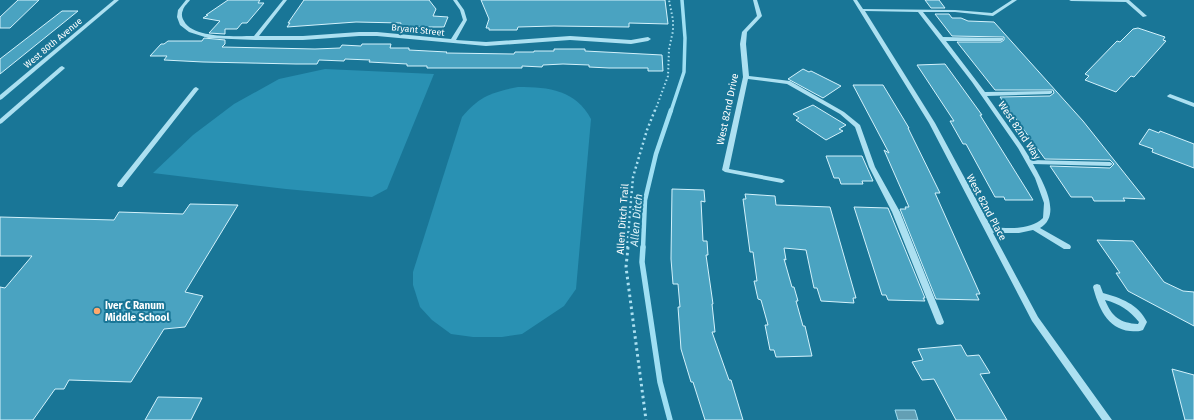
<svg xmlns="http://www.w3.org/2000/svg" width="1194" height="420" font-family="'Fira Sans',sans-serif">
<rect width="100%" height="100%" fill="#197697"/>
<g fill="#2991b3">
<path d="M325,69L434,74L387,189L372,197L286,189L153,173L193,135L234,104L279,79Z"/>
<path d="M518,87C550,87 575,90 591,119L576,289L564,306L522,334L502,337H473L451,334L432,320L420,307L413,285V272L462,117C479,96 493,92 518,87Z"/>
</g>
<path fill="#639fb4" stroke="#9fdff3" d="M895,410H915L918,420H898Z"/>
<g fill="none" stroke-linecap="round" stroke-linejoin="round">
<path stroke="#9fdff3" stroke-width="3.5" d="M671,111L684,72L685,38L682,0"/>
<path stroke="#9fdff3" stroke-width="4.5" d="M643,248L645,200L656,154L671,110"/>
<path stroke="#9fdff3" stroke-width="5.5" d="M643,247L642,262L660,382L670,420"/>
</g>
<g fill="#4aa3c1" stroke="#d3f2fc">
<path d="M18,0H39L10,28H0V17Z"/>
<path d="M228,0H260L258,3H264L247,23H242L237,29H225V34L209,33L220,21L203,18L208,15H206Z"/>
<path d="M304,0H429L436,9L433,16L448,17L444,27H400L401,23L356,22L287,27L290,23H288Z"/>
<path d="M481,0H665L668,24L629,23V27L554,26L518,27L517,30H489V28H486L489,19Z"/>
<path d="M925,0H939L945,8H931Z"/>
<path d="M62,11H78L0,74V59Z"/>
<path d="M935,14H949L952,18H961L968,21L994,22L1083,121L1145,199L1123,198L1125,201H1094L1092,197H1071L1050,166L1110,168L1114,164L1110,160L1045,159L1000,97L1050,96L1054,93L1053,90H995L957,42H1001L1004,40V37L952,36Z"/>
<path d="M1138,28L1165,37L1163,40L1166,41L1134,77L1131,76L1116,92L1085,80L1089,76L1085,74L1117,41L1120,42L1133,29Z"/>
<path d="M204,38L225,40V44L222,47L315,49L340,48L342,45L361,46L362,44H391L390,48H409V50L447,52L446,53L514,54L515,52H534V51H554V49H585V51L662,55L663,71H648V68H609L589,67V65L563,64L543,65L542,67L522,66V68H427V66H407V64L369,62L370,60L345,59L344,61L319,60L317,64H296L203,62L164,60L167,56H150L161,44H164L168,41H202Z"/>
<path d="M945,64L982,115H980L1033,200H1005L1004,197H995L966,144H963L950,121H954L917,65Z"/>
<path d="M803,69L809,72L811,71L841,86L823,98L788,79Z"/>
<path d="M853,85H883L909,128H908L940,193H935L980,294H976L979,300L936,299L900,209H906L905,207H909L884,150L889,153Z"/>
<path d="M813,105L846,125L839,129L843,131L826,140L796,120L799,118L793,114Z"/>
<path d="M1149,129L1159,133L1160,131L1194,144V168L1152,152L1153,149L1139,144Z"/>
<path d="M826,156H862L873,181H862L863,184H841L839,178H834Z"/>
<path d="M672,189L704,190L705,202L701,201L703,241H707L708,255H706L713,304H712L715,332H712L729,380H731L743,420H705L693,382H691L681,349L678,307H680L678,284H673L671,259Z"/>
<path d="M745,194L775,196L776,205L830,207L856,298H853L854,303L821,301L817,288H814L806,250L784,248L786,260L784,259L792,287H794L798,301H796L803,326H805L812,356L776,357L774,350H770L765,325H768L761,300L758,299L754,281H757L753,252H750L743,199H746Z"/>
<path d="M190,204L238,205L185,292L203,296L185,327L164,329L131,382L69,380L64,389H55L33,420H0V287L5,288L32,256H0V217L114,220L119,212L183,214Z"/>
<path d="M854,207L888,208L925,298H923L925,301L888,300L886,295H882Z"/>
<path d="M1097,240L1133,241L1164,282L1183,291L1194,292V326L1128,291L1116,273H1120Z"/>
<path d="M961,345L967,356L979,355L990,373L980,374L1007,420H956L934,379L922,380L912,362L923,360L918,349Z"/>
<path d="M1172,369L1194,375V420H1185Z"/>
<path d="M158,397L202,398L191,420H145Z"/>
</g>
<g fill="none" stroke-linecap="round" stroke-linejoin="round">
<path stroke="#ace0f1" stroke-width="2" stroke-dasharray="1.5 2.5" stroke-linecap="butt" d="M655,111L668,76L669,49L673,31V20L669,0"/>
<path stroke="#ace0f1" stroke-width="2.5" stroke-dasharray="2 3" stroke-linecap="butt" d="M627,248L633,177L647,130L655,110"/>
<path stroke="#ace0f1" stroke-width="3" stroke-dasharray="2.5 3.5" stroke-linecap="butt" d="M628,247L626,267L646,420"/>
<g fill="#ace0f1" fill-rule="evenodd">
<path d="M114,0H119L2,99L0,100V95Z"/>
<path d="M186,0H190C188,3 184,6 183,10C181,14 182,18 184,21C193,39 237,36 254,36L283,0H287L259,36H303L359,32H377L451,39L463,20L460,10L453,0H457L464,10L467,20L456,40L486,42L570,36L631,40L648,37L651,39L648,41L631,44L570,40L486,46L377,36H359L303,40H255L208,38L189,32L180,25L177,17L178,10Z"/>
<path d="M753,0H757L762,16L747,32L746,44L749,76L790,81L844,112L860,125L875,167L900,212L944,322L943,324L940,325L937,324L936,322L892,212L869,167L855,127L840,114L787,84L748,79L729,169L782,179L785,181L782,183L725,172L722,170L743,77L740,44L742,32L757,16Z"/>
<path d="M853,0H857L863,9L955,10L992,13L1012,0H1017L993,16L955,12H923L943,37L1003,38V40L1001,41H946L985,92L1052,91V93L1050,94L987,96L1023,147L1031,160L1110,162L1113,164L1110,166L1033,164C1042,180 1063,215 1040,228L1070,245L1071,247L1070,249H1064L1033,230L1019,233H993L1038,317L1112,420H1102L1032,321L929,123ZM865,11L918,12L972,82L1018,148L1035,178L1044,203L1043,218C1029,231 1008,228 991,227L935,123Z"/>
<path d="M1069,0H1129L1147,16L1143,17L1126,2L1071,1Z"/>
<path d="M62,66L65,68L64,69L2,123L0,124V119L60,67Z"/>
<path d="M196,87L199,89L198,90L122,187H118L117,185L118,183L194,88Z"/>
<path d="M1170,94L1194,103V107L1168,97L1167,96Z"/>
<path d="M1097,284L1100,285L1103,293C1121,298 1138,304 1147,322L1143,330C1139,332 1134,331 1130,331C1107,329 1098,306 1093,287L1094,285ZM1105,300C1120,304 1129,310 1139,322L1138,324C1120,323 1112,317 1105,300Z"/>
</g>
</g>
<circle fill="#ffa86c" stroke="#197697" stroke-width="1.5" cx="97" cy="311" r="4"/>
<g text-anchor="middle" stroke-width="4" stroke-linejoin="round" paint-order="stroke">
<g font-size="9" fill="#fff" stroke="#197697">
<text transform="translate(418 30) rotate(6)" y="3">Bryant Street</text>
<text transform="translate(53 43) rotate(-40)" y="3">West 80th Avenue</text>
</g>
<g font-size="10" fill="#fff" stroke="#197697">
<text transform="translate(727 109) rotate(-78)" y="4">West 82nd Drive</text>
<text transform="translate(1020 130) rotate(56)" y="4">West 82nd Way</text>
<text transform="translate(987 207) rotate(62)" y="4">West 82nd Place</text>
<text transform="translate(622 219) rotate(-86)" y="4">Allen Ditch Trail</text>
</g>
<g font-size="10" font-weight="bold" fill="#fff" stroke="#197697" text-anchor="start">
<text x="105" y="309">Iver C Ranum<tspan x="105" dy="12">Middle School</tspan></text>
</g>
<g font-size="11" font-style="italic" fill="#dcf4fb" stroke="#197697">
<text transform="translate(636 220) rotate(-85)" y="4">Allen Ditch</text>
</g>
</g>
</svg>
